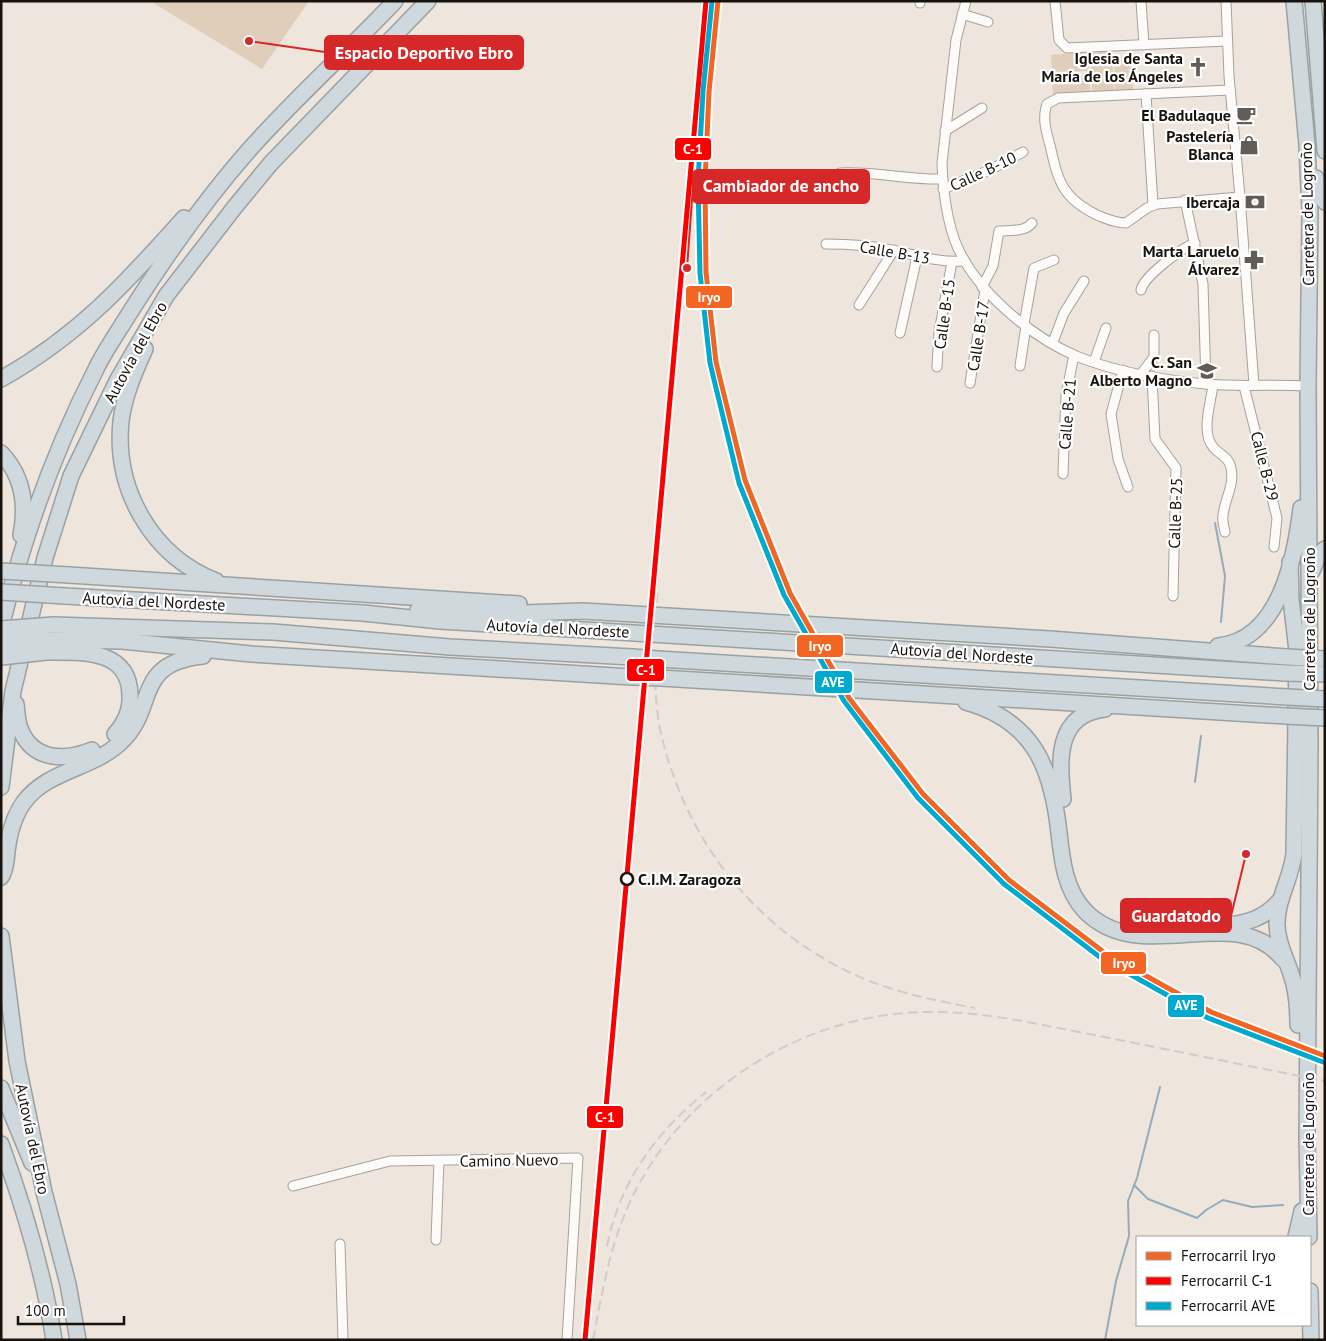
<svg xmlns="http://www.w3.org/2000/svg" width="1326" height="1341" font-family="'PT Sans',sans-serif">
<rect width="100%" height="100%" fill="#eee5dd"/>
<g fill="#e0cdba">
<path d="M150,1H309L262,69Z"/>
<path d="M1112,51L1114,92L1092,93L1090,53Z"/>
<path d="M1088,52L1089,71L1052,72L1051,55Z"/>
<path d="M1132,56L1133,91L1115,92L1114,57Z"/>
<path d="M1089,75L1090,93L1053,95L1052,77Z"/>
</g>
<g fill="none" stroke-linecap="round" stroke-linejoin="round">
<g stroke="#92acbb" stroke-width="2">
<path d="M1215,523L1225,576L1221,622"/>
<path d="M1195,782L1201,736"/>
<path d="M1134,1185L1148,1199L1197,1218L1206,1210L1223,1200L1252,1207L1283,1205"/>
<path d="M1105,1340L1116,1281L1129,1236L1128,1201L1137,1178L1160,1087"/>
</g>
<defs>
<g id="street">
<path d="M966,1L956,40L942,163C943,190 946,216 955,241C973,289 1030,336 1076,356C1116,372 1162,380 1205,384C1239,387 1273,384 1308,386"/>
<path d="M1055,1L1059,40L1067,48L1227,41"/>
<path d="M1141,1L1144,45"/>
<path d="M1226,1L1229,76L1240,197L1254,385"/>
<path d="M920,3V1"/>
<path d="M962,14L988,22"/>
<path d="M1230,90L1058,98L1047,104C1042,118 1046,131 1050,145C1058,181 1062,198 1097,215C1107,219 1115,223 1126,223L1147,208L1157,204L1240,197"/>
<path d="M1146,94L1153,205"/>
<path d="M945,131L982,108"/>
<path d="M840,173C875,171 908,180 942,179"/>
<path d="M943,189L990,170L1023,152"/>
<path d="M1185,200L1203,284L1206,384"/>
<path d="M826,244C848,244 869,245 892,250C916,255 939,263 964,261"/>
<path d="M982,287L993,266L999,231C1011,230 1025,232 1032,223"/>
<path d="M1141,290C1144,276 1182,248 1195,243"/>
<path d="M859,305L894,250"/>
<path d="M1024,324L1034,268L1054,260"/>
<path d="M900,333L917,257"/>
<path d="M1053,342L1064,313L1084,281"/>
<path d="M1094,362L1106,328"/>
<path d="M1020,366L1026,326"/>
<path d="M937,367L939,332L952,262"/>
<path d="M1123,370L1111,414L1118,459L1128,487"/>
<path d="M1141,374L1154,357V335"/>
<path d="M1152,376L1155,439L1176,468L1173,596"/>
<path d="M970,383L985,290"/>
<path d="M1213,385C1211,402 1200,434 1214,448C1220,455 1229,457 1231,468C1235,485 1224,500 1223,516C1222,521 1224,527 1225,532"/>
<path d="M1244,386L1277,518L1274,547"/>
<path d="M1063,474L1066,395L1074,355"/>
<path d="M293,1186L390,1161L578,1158L567,1340"/>
<path d="M436,1240L439,1161"/>
<path d="M340,1244L343,1340"/>
</g>
<g id="highway">
<path d="M1294,1L1307,145L1310,212L1308,386L1310,744L1307,1137L1309,1237"/>
<path d="M1313,1L1325,151"/>
<path d="M1316,178L1318,193L1325,202"/>
<path d="M145,349C135,371 124,396 121,421C114,490 152,556 216,581"/>
<path d="M1,379C78,336 126,283 184,218"/>
<path d="M1,453C23,476 27,505 21,535"/>
<path d="M1290,562L1291,599L1297,651L1294,854C1291,879 1276,901 1277,926C1278,945 1286,958 1291,974C1297,990 1298,1008 1298,1025"/>
<path d="M1312,571L1319,554L1325,549"/>
<path d="M69,575L519,604"/>
<path d="M65,596L363,613L440,621L1285,673"/>
<path d="M418,610L494,614L583,611L1050,639L1287,657"/>
<path d="M53,625L273,632L450,647L632,657"/>
<path d="M1,627C23,538 54,451 96,369C105,350 118,332 129,314C165,257 204,201 249,150C295,98 347,52 395,1"/>
<path d="M52,640L122,641L251,654L632,677"/>
<path d="M1218,646C1280,640 1295,558 1301,508"/>
<path d="M46,652C80,652 129,648 130,695C131,710 125,723 115,734"/>
<path d="M658,659L1287,697"/>
<path d="M661,678L1286,716"/>
<path d="M966,702C1034,721 1052,768 1059,833C1062,860 1065,890 1085,911C1142,969 1235,899 1283,959"/>
<path d="M16,704C17,713 17,722 21,731C34,761 66,761 92,750"/>
<path d="M1,787L13,691L45,558L71,476L117,381L166,296L234,208L271,163L428,1"/>
<path d="M1063,799C1059,762 1055,714 1105,709"/>
<path d="M1,877C6,870 6,860 7,852C9,834 13,817 24,802C48,770 92,769 120,743C158,709 132,663 203,656"/>
<path d="M1220,926C1245,924 1265,919 1281,899"/>
<path d="M1,936L17,1061L44,1192L68,1284L78,1340"/>
<path d="M1,1088L32,1163"/>
<path d="M1,1144C24,1207 44,1274 54,1340"/>
<path d="M1296,1237L1302,1211"/>
<path d="M1310,1291L1311,1340"/>
</g>
</defs>
<use href="#street" stroke="#a8a19b" stroke-width="11"/>
<use href="#highway" stroke="#99a1a3" stroke-width="18"/>
<use href="#street" stroke="#fcfbfa" stroke-width="9"/>
<use href="#highway" stroke="#ced8dd" stroke-width="15"/>
<g stroke="#cfccca" stroke-width="2" stroke-dasharray="10 5" stroke-linecap="butt">
<path d="M657,603L659,509"/>
<path d="M654,650C655,676 655,703 660,729C685,844 762,939 872,982C906,995 940,1001 975,1008"/>
<path d="M607,1246C620,1182 655,1133 706,1092"/>
<path d="M593,1340C602,1293 610,1245 630,1202C683,1087 809,1010 934,1012C988,1012 1041,1025 1094,1035C1171,1050 1248,1066 1325,1081"/>
</g>
<defs>
<g id="highway-bridge">
<path d="M1,571L69,575"/>
<path d="M1,592L65,596"/>
<path d="M1,629L53,625"/>
<path d="M1,643L52,640"/>
<path d="M1,657L46,652"/>
<path d="M632,657L658,659"/>
<path d="M1287,657L1325,659"/>
<path d="M1285,673L1325,674"/>
<path d="M632,677L661,678"/>
<path d="M1287,697L1325,699"/>
<path d="M1286,716L1325,718"/>
</g>
</defs>
<use href="#highway-bridge" stroke="#99a1a3" stroke-width="18" stroke-linecap="butt"/>
<use href="#highway-bridge" stroke="#ced8dd" stroke-width="15"/>
<defs>
<path id="rail-1" d="M718,1L709,92L705,182L706,272L716,362L745,480L790,593L849,698L923,794L1009,880L1105,953L1211,1012L1325,1056"/>
<path id="rail-2" d="M585,1340L706,1"/>
<path id="rail-3" d="M712,1L703,91L698,182L700,273L710,363L739,483L784,595L844,701L918,798L1004,884L1101,958L1208,1018L1323,1062"/>
</defs>
<use href="#rail-1" stroke="#fff" stroke-width="9"/>
<use href="#rail-2" stroke="#fff" stroke-width="9"/>
<use href="#rail-3" stroke="#fff" stroke-width="9"/>
<use href="#rail-1" stroke="#f26522" stroke-width="5"/>
<use href="#rail-2" stroke="#f00" stroke-width="5"/>
<use href="#rail-3" stroke="#00a9ce" stroke-width="5"/>
</g>
<defs>
<symbol id="church-bare" viewBox="-9 -9 18 18"><path d="M-1.2-6h2.4v3.5h3.3v2.4h-3.3V6h-2.4V-.1h-3.3v-2.4h3.3Z" fill="#625c56" stroke="#fff" stroke-width="2.5" paint-order="stroke"/></symbol>
<symbol id="cafe-bare" viewBox="-9 -9 18 18"><path d="M-5.5-4.5H6V0H3Q3 3.5 0 3.5H-2.5Q-5.5 3.5-5.5 0ZM3-3.2v2h1.7v-2ZM-6 4.5H4V6H-6Z" fill="#625c56" stroke="#fff" stroke-width="2.5" paint-order="stroke"/></symbol>
<symbol id="shop-bare" viewBox="-9 -9 18 18"><path d="M-5-2.5h2.3a2.7 3.5 0 0 1 5.4 0H5L5.5 6h-11ZM-1.5-2.5h3a1.5 2.3 0 0 0-3 0Z" fill="#625c56" stroke="#fff" stroke-width="2.5" paint-order="stroke"/></symbol>
<symbol id="bank-bare" viewBox="-9 -9 18 18"><path d="M-6-4H6V4H-6ZM0-2.3a2.3 2.3 0 1 0 0 4.6a2.3 2.3 0 1 0 0-4.6Z" fill="#625c56" stroke="#fff" stroke-width="2.5" paint-order="stroke"/></symbol>
<symbol id="pharmacy-bare" viewBox="-9 -9 18 18"><path d="M-2-6h4v4h4v4h-4v4h-4v-4h-4v-4h4Z" fill="#625c56" stroke="#fff" stroke-width="2.5" paint-order="stroke"/></symbol>
<symbol id="university-bare" viewBox="-9 -9 18 18"><path d="M0-5L7-2L0 1L-7-2ZM-4 1L0 2.5L4 1V4Q0 6-4 4Z" fill="#625c56" stroke="#fff" stroke-width="2.5" paint-order="stroke"/></symbol>
</defs>
<g fill-rule="evenodd">
<use href="#church-bare" x="1184" y="53" width="28" height="28"/>
<use href="#cafe-bare" x="1232" y="101" width="28" height="28"/>
<use href="#shop-bare" x="1235" y="131" width="28" height="28"/>
<use href="#bank-bare" x="1241" y="188" width="28" height="28"/>
<use href="#pharmacy-bare" x="1240" y="246" width="28" height="28"/>
<use href="#university-bare" x="1193" y="357" width="28" height="28"/>
</g>
<circle fill="#fff" stroke="#17120d" stroke-width="2.5" cx="627" cy="879" r="6"/>
<g text-anchor="middle" stroke-width="4.5" stroke-linejoin="round" paint-order="stroke">
<g font-size="16" font-weight="bold" fill="#17120d" stroke="#fff" text-anchor="end">
<text x="1183" y="64">Iglesia de Santa<tspan x="1183" dy="18">María de los Ángeles</tspan></text>
<text x="1231" y="121">El Badulaque</text>
<text x="1234" y="142">Pastelería<tspan x="1234" dy="18">Blanca</tspan></text>
<text x="1240" y="208">Ibercaja</text>
<text x="1239" y="257">Marta Laruelo<tspan x="1239" dy="18">Álvarez</tspan></text>
<text x="1192" y="368">C. San<tspan x="1192" dy="18">Alberto Magno</tspan></text>
</g>
<g font-size="16" fill="#17120d" stroke="#fff">
<text transform="translate(983 171) rotate(-25)" y="6">Calle B-10</text>
<text transform="translate(1307 214) rotate(-91)" y="6">Carretera de Logroño</text>
<text transform="translate(895 252) rotate(10)" y="6">Calle B-13</text>
<text transform="translate(944 314) rotate(-82)" y="6">Calle B-15</text>
<text transform="translate(978 336) rotate(-81)" y="6">Calle B-17</text>
<text transform="translate(135 352) rotate(-61)" y="6">Autovía del Ebro</text>
<text transform="translate(1067 414) rotate(-85)" y="6">Calle B-21</text>
<text transform="translate(1265 466) rotate(76)" y="6">Calle B-29</text>
<text transform="translate(1175 513) rotate(-88)" y="6">Calle B-25</text>
<text transform="translate(154 601) rotate(3)" y="6">Autovía del Nordeste</text>
<text transform="translate(1309 619) rotate(-90)" y="6">Carretera de Logroño</text>
<text transform="translate(558 628) rotate(3)" y="6">Autovía del Nordeste</text>
<text transform="translate(962 653) rotate(4)" y="6">Autovía del Nordeste</text>
<text transform="translate(33 1139) rotate(78)" y="6">Autovía del Ebro</text>
<text transform="translate(1308 1144) rotate(-90)" y="6">Carretera de Logroño</text>
<text transform="translate(509 1160) rotate(-1)" y="6">Camino Nuevo</text>
</g>
<g font-size="16" font-weight="bold" fill="#17120d" stroke="#fff" text-anchor="start">
<text x="638" y="885">C.I.M. Zaragoza</text>
</g>
</g>
<path fill="none" stroke="#d62828" stroke-width="2" d="M249 41L325 52M687 268L693 186M1246 854L1231 916"/>
<g fill="#d62828" stroke="#fff" stroke-width="2">
<circle cx="249" cy="41" r="5"/>
<circle cx="687" cy="268" r="5"/>
<circle cx="1246" cy="854" r="5"/>
</g>
<g fill="#d62828" stroke="#d62828" stroke-width="2">
<rect x="325" y="36" width="198" height="33" rx="5"/>
<rect x="693" y="170" width="176" height="33" rx="5"/>
<rect x="1121" y="899" width="110" height="33" rx="5"/>
</g>
<g font-size="18" text-anchor="middle" font-weight="bold" fill="#fff">
<text x="424" y="59">Espacio Deportivo Ebro</text>
<text x="781" y="192">Cambiador de ancho</text>
<text x="1176" y="922">Guardatodo</text>
</g>
<g stroke="#fff" stroke-width="2">
<rect x="674" y="137" width="38" height="24" rx="5" fill="#f00"/>
<rect x="685" y="285" width="48" height="24" rx="5" fill="#f26522"/>
<rect x="796" y="634" width="48" height="24" rx="5" fill="#f26522"/>
<rect x="626" y="658" width="39" height="24" rx="5" fill="#f00"/>
<rect x="814" y="670" width="39" height="24" rx="5" fill="#00a9ce"/>
<rect x="1100" y="951" width="47" height="24" rx="5" fill="#f26522"/>
<rect x="1167" y="994" width="38" height="24" rx="5" fill="#00a9ce"/>
<rect x="586" y="1105" width="38" height="24" rx="5" fill="#f00"/>
</g>
<g font-size="14" text-anchor="middle" font-weight="bold" fill="#fff">
<text x="693" y="154">C-1</text>
<text x="709" y="302">Iryo</text>
<text x="820" y="651">Iryo</text>
<text x="646" y="675">C-1</text>
<text x="833" y="687">AVE</text>
<text x="1124" y="968">Iryo</text>
<text x="1186" y="1010">AVE</text>
<text x="605" y="1122">C-1</text>
</g>
<rect width="1326" height="1341" fill="none" stroke="#17120d" stroke-width="5"/>
<rect x="1136" y="1236" width="175" height="90" fill="#ffffff" stroke="#a2a09e"/>
<rect x="1146" y="1252" width="25" height="8" fill="#f26522" stroke="#a2a09e"/>
<text x="1181" y="1261" font-size="15" fill="#17120d">Ferrocarril Iryo</text>
<rect x="1146" y="1277" width="25" height="8" fill="#ff0000" stroke="#a2a09e"/>
<text x="1181" y="1286" font-size="15" fill="#17120d">Ferrocarril C-1</text>
<rect x="1146" y="1302" width="25" height="8" fill="#00a9ce" stroke="#a2a09e"/>
<text x="1181" y="1311" font-size="15" fill="#17120d">Ferrocarril AVE</text>
<path d="M18 1316v8h106v-8" fill="none" stroke="#17120d" stroke-width="2.5"/>
<text x="25" y="1316" font-size="15" fill="#17120d" stroke="#ffffff" stroke-width="4" paint-order="stroke">100 m</text>
</svg>
